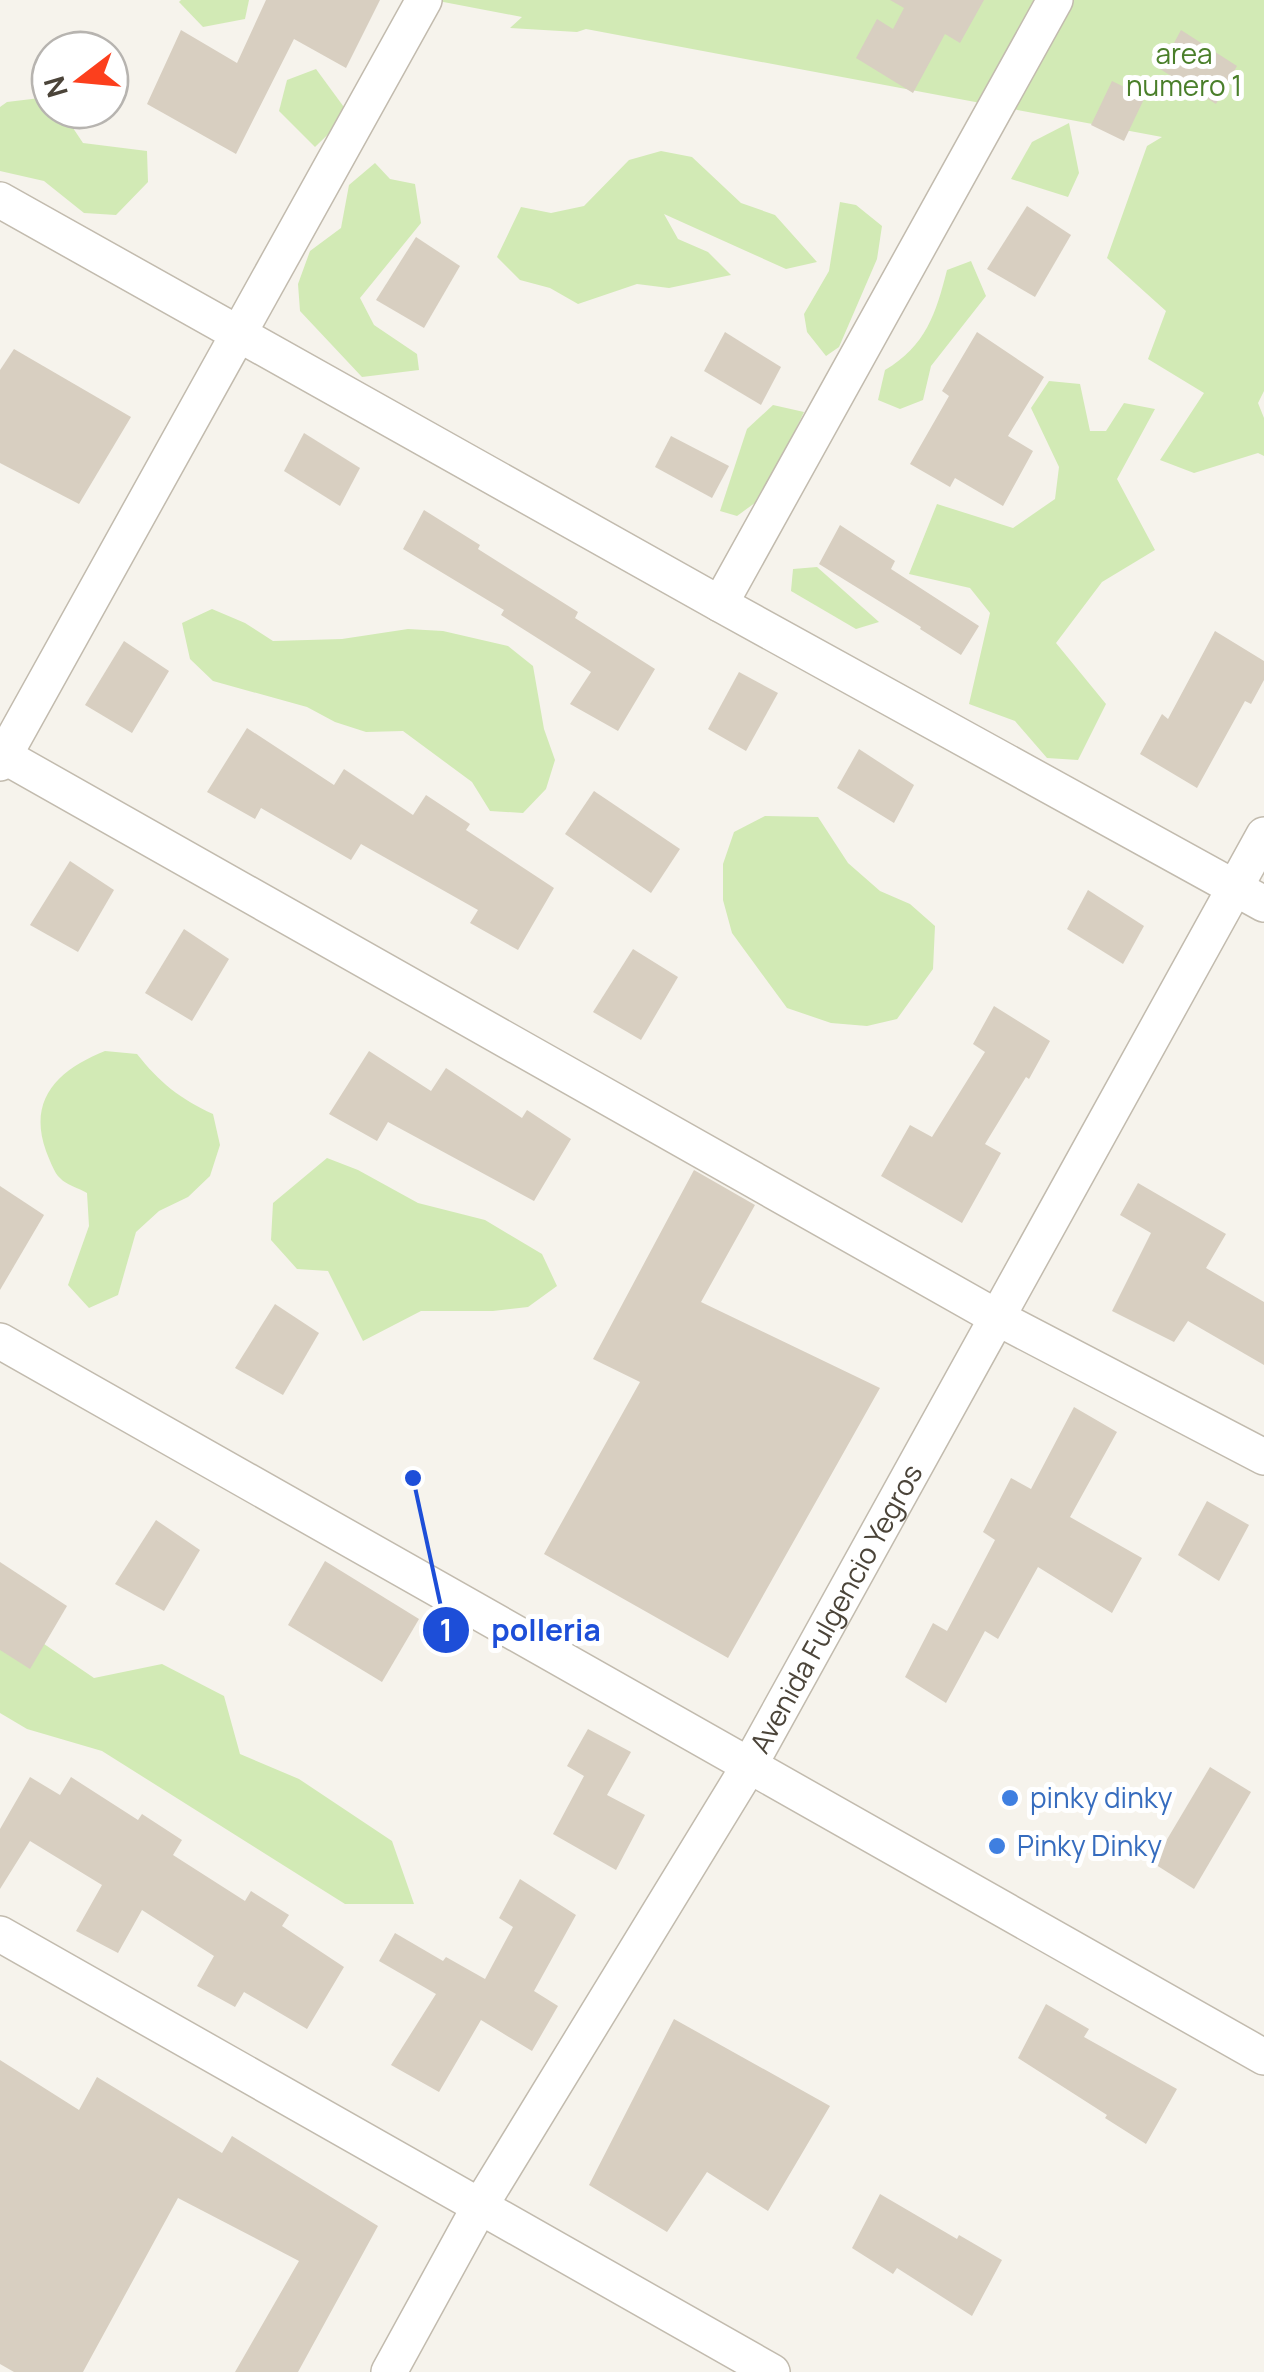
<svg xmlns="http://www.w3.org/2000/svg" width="1264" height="2372" font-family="Manrope,sans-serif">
<rect width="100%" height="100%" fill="#f6f3ec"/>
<g fill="#d2eab5">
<path d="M181,0H249L245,19L203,27L179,2Z"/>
<path d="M433,0H1264V391L1258,403L1264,418V456L1258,453L1194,473L1160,460L1204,393L1148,359L1166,311L1107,258L1147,146L1162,137L586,29L577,32L510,28L522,17Z"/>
<path d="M316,69L349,114L315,147L279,111L287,80Z"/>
<path d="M40,98L50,101V110H61L83,143L147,151L148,182L116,215L84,213L44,181L0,171V107L7,102Z"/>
<path d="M1069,123L1079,173L1068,197L1011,179L1032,142Z"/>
<path d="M661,151L692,157L741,203L775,215L817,262L786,269L664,214L678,239L708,252L731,275L669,288L637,284L578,304L550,288L520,280L497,257L521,207L551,213L584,206L629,160Z"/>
<path d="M375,163L390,179L415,184L421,223L360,298L374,325L417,354L419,370L362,377L300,311L298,284L310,251L341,228L349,185Z"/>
<path d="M840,202L856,205L882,226L877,259L839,347L826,356L807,332L804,314L829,271Z"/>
<path d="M971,261L986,296L931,366L923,400L900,409L878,400L885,370C926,346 936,313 947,270Z"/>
<path d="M1049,381L1080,384L1090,431H1106L1124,403L1155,409L1117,479L1155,550L1102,582L1056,643L1106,704L1078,760L1047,758L1015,721L969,704L990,613L970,588L909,574L937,504L1013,528L1055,499L1059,467L1031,408Z"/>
<path d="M773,405L804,412L763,497L737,516L720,511L747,429Z"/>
<path d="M817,567L879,622L856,629L791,591L793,569Z"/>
<path d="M212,609L245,623L273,641L342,639L408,629L443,631L508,646L533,666L544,729L555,760L546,789L523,813L490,811L472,782L403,731L366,732L335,722L307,707L213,681L190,659L182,623Z"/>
<path d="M765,816L818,817L848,863L880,891L910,904L935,926L933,969L897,1019L867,1026L831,1023L787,1008L732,933L723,900V864L734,832Z"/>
<path d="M105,1051L137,1054C159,1082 180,1099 213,1114L220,1145L210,1176L188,1197L159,1211L136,1232L118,1295L89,1308L68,1285L89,1226L87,1193C79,1188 66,1185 60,1178C54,1173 49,1158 46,1151C27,1098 60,1069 105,1051Z"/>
<path d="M327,1158L358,1170L418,1203L485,1220L542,1254L557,1286L528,1307L493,1311H421L363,1341L328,1271L297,1269L271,1240L273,1203Z"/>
<path d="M0,1631H25L94,1678L162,1664L224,1696L240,1754L299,1779L392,1841L414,1904H345L102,1751L27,1729L0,1713Z"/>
</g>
<g fill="#d8cfc1">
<path d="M266,0H380L346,68L294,39L236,154L147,104L181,30L237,63Z"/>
<path d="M890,0H984L960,43L945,34L913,93L856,58L877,19L893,29L904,8Z"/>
<path d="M1181,30L1237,66L1216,104L1160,69Z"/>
<path d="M1112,81L1145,97L1124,141L1091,125Z"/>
<path d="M1027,206L1071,235L1035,297L987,269Z"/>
<path d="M416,237L460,266L424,328L376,300Z"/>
<path d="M725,332L781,367L761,405L704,371Z"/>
<path d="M977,332L1044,377L1008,436L1033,451L1003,506L955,478L950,487L910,464L949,396L942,391Z"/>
<path d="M14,349L131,417L79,504L0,463V370Z"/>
<path d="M304,433L360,468L340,506L284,471Z"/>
<path d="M671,436L729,466L712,498L655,467Z"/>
<path d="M424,510L480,545L478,549L578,612L575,618L655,669L618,731L570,704L591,672L501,615L504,610L403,549Z"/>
<path d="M840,525L895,561L891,569L979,626L961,655L920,629L921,627L819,564Z"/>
<path d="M1215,631L1264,661V680L1251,704L1245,701L1197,788L1140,754L1162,714L1168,719Z"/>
<path d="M124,641L169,671L132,733L85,705Z"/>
<path d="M739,672L778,693L746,751L708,729Z"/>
<path d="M247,728L334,785L344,769L413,815L426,795L470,824L466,830L554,888L518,950L470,923L478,910L361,844L351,860L261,808L255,819L207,792Z"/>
<path d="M859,749L914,785L894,823L837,788Z"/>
<path d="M594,791L680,849L651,893L565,834Z"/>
<path d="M70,861L114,890L78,952L30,925Z"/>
<path d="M1088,890L1144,926L1123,964L1067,929Z"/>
<path d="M184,929L229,959L192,1021L145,993Z"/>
<path d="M633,949L678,977L641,1040L593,1012Z"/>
<path d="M994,1006L1050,1041L1029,1079L1026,1077L985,1144L1001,1153L962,1223L881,1176L910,1125L932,1137L985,1052L973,1044Z"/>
<path d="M369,1051L431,1091L446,1068L522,1118L527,1110L571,1139L534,1201L388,1122L377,1141L329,1114Z"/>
<path d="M694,1170L755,1205L701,1302L880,1388L728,1658L544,1554L640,1382L593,1359Z"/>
<path d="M1138,1183L1226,1234L1206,1268L1264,1302V1365L1188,1321L1174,1342L1112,1311L1151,1233L1120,1215Z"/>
<path d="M0,1186L44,1215L0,1290Z"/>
<path d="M275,1304L319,1333L283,1395L235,1368Z"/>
<path d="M1074,1407L1117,1432L1070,1517L1142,1558L1112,1613L1038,1567L998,1639L985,1631L946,1703L905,1677L933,1623L947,1631L995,1540L983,1532L1011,1478L1031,1489Z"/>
<path d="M1207,1501L1249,1525L1219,1581L1178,1555Z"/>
<path d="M156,1520L200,1550L164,1611L115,1584Z"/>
<path d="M325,1561L419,1619L382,1682L288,1625Z"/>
<path d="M0,1562L67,1606L30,1669L0,1650Z"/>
<path d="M588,1729L631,1752L607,1795L645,1815L616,1870L553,1834L584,1776L567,1766Z"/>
<path d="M1210,1767L1251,1792L1194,1889L1153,1863Z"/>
<path d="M30,1777L60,1795L71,1777L138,1820L142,1814L182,1840L173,1855L245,1901L251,1891L289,1915L282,1926L344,1967L307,2029L244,1992L235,2007L197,1986L214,1956L142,1910L118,1953L76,1931L102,1885L30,1841L0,1889V1829Z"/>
<path d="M520,1879L576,1915L534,1991L558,2006L532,2051L481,2020L439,2092L391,2065L436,1994L379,1961L395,1933L443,1961L446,1957L485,1979L513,1927L499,1918Z"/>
<path d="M1046,2004L1089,2029L1084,2037L1177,2089L1146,2144L1105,2118L1107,2115L1018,2058Z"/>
<path d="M674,2019L830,2106L768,2211L707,2172L667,2232L589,2185Z"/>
<path d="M0,2060L79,2110L97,2077L222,2153L232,2136L378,2226L298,2372H235L299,2261L178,2198L83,2372H14L0,2364Z"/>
<path d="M880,2194L957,2239L959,2235L1002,2260L972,2316L897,2268L893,2274L852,2248Z"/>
</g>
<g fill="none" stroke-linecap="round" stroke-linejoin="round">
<defs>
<g id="street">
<path d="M0,200L720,604L1264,904"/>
<path d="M720,604L1055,0"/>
<path d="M4,756L998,1318L1264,1457"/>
<path d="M0,763L424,0"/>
<path d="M0,1341L1264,2057"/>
<path d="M0,1934L772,2372"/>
<path id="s1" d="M389,2372L480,2206L749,1766L1264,835"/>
</g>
</defs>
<use href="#street" stroke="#c2bbae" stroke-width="38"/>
<use href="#street" stroke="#fff" stroke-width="35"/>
</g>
<g fill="#3f7fe0" stroke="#fff" stroke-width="4">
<circle cx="1010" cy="1798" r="10"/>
<circle cx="997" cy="1846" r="10"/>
</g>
<g text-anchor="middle" stroke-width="10" stroke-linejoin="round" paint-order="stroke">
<g font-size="28" fill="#4a7f2a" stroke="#fff">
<text x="1184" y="64">area<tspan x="1184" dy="32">numero 1</tspan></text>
</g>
<g font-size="28" fill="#4b4439" stroke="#fff">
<text dy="10" stroke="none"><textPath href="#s1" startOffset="885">Avenida Fulgencio Yegros</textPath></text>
</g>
<g font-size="28" fill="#366cbe" stroke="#fff" text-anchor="start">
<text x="1030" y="1808">pinky dinky</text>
<text x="1017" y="1856">Pinky Dinky</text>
</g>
</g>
<path fill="none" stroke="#1d4ed8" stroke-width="4" d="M413 1478L446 1630"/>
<g fill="#1d4ed8" stroke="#fff" stroke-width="4">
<circle cx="413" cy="1478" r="10"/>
<circle cx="446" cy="1630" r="25"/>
</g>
<g font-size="30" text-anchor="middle" font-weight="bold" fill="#fff">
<text x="446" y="1641">1</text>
</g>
<g font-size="30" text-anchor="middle" font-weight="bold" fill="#1d4ed8" stroke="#fff" stroke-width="10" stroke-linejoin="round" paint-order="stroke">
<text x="546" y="1641">polleria</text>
</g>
<g transform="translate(80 80) rotate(254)"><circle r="48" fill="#ffffff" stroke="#b7b4b0" stroke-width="2.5"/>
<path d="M0-8L18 38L0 25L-18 38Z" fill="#fc3f1d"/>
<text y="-15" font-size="28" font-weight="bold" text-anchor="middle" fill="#4b4439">N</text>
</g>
</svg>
